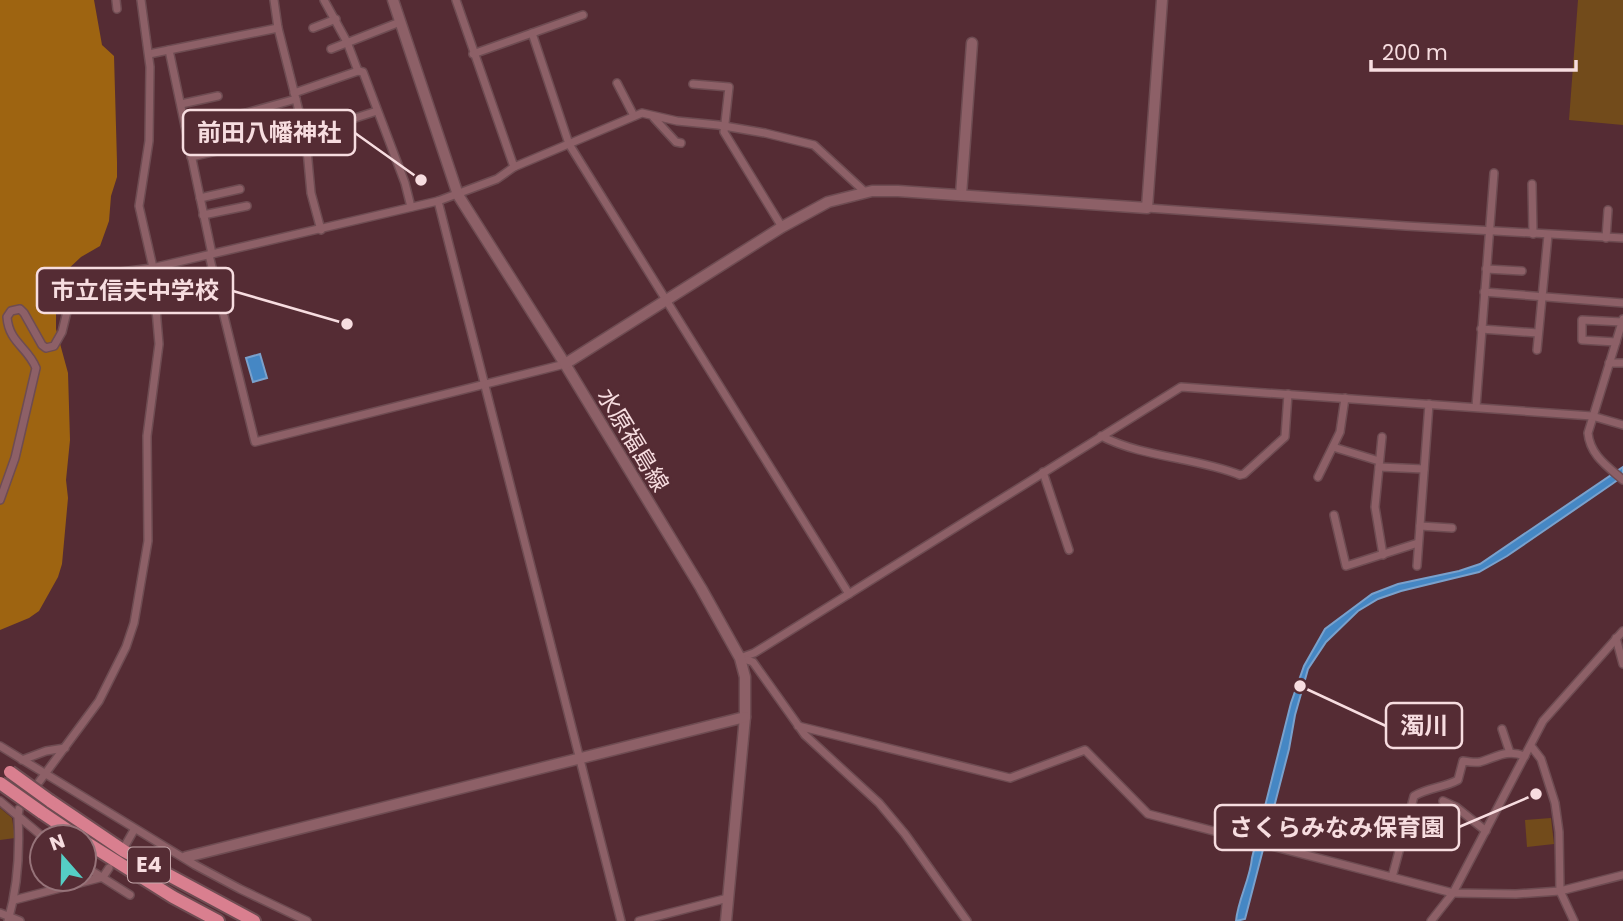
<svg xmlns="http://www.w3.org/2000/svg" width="1623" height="921" font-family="Poppins,'Noto Sans JP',sans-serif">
<rect width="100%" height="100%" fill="#552c34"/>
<g fill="#724b1b">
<path d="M1578,0H1623V125L1569,120Z"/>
<path d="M0,808L12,818L15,838L0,840Z"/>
<path d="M1551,818L1554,844L1527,847L1525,820Z"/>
</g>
<path fill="#9e6411" d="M0,0H94L102,45L114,56L117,162V177L111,196L109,221L100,246L81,257L65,272L59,286L56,302V329L68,373L70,440L66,480L68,498L62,564L58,577L39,611L29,618L0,630Z"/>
<g fill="#4587c4" stroke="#7aa1cc" stroke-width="2">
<path d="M260,354L267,378L253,382L246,358Z"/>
<path d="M1623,467V476L1612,484L1507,556L1479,572L1401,591L1378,599L1358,611L1326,642L1308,669L1295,715L1289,749L1245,919L1236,921C1238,899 1250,880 1252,858L1291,703L1304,666L1325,629L1372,594L1398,584L1459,571L1480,564Z"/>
</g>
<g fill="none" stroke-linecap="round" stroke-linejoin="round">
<defs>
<g id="street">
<path d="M116,0L117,9"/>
<path d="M274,0L278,28L306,139L311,193L321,230"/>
<path d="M324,0L347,42L358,71"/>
<path d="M456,0L514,167"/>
<path d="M313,28L336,19"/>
<path d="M532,33L569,144L849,594"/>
<path d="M331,49L400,22"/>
<path d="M169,50L212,254"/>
<path d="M149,54L278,28"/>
<path d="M473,54L583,15"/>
<path d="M617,83L634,116"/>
<path d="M693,84L729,87L724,132L782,227"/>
<path d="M294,93L358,71L363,72L405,183L411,207"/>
<path d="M181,104L218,96"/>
<path d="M654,118L676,142L681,143"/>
<path d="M349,120L377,111"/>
<path d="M282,123L301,117"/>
<path d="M185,126L246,113L296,99"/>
<path d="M191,157L239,146"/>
<path d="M1532,184L1533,234"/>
<path d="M200,198L240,189"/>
<path d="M438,201L621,921"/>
<path d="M1147,208L1406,226L1623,238"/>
<path d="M203,215L247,206"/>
<path d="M1606,238L1608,210"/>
<path d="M209,255L255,442L565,364"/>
<path d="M1486,269L1522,271"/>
<path d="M1484,292L1623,303"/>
<path d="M1623,319L1588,433C1590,455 1607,466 1623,480"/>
<path d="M1481,329L1538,333"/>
<path d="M1616,342L1582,340V320L1622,322"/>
<path d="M1537,350L1548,235"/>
<path d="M1609,363H1623"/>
<path d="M1476,407L1494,173"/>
<path d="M1101,436C1144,458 1195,457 1240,475L1244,474L1285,437L1288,394"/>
<path d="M1382,437L1375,507L1383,555"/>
<path d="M1333,447L1379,461"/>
<path d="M1379,467L1424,469"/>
<path d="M1043,472L1069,550"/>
<path d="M1318,477L1340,432L1345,398"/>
<path d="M0,500L15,458L36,368C28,347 9,343 7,317L11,311L20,309L24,313L42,345L46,348L54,346L62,332L74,283L83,277L152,268L438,201L497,179L514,167L642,113L677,121L718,125L765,133L814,145L865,192"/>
<path d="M1334,515L1346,566L1418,543"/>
<path d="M1420,526L1452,528"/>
<path d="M1417,566L1429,404"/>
<path d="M1616,638L1623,664"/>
<path d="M740,658L754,653L1181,387L1592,416L1623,425"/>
<path d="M741,658L753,662L805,735L879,803L905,834L967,921"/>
<path d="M798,726L1010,778L1085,750L1148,814L1453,893L1516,894L1560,891L1623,875"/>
<path d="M1502,729L1510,753"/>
<path d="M0,746L195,865L240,889L307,921"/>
<path d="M1531,746L1541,759L1555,803L1559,832L1560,891L1574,921"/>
<path d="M22,760L46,751L65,748"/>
<path d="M39,782L99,701L126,647L134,623L148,541L147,436L159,344L152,263L139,206L149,141L150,67L141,0"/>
<path d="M0,801L18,816C20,852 18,886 8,921"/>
<path d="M1443,801L1456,807L1486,831"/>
<path d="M19,809L18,816L43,837"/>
<path d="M126,844L134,830"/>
<path d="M84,866L130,895"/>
<path d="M1392,877L1414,796C1429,787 1443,788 1458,780L1463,761C1469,762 1475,763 1480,762C1497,757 1506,749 1525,756"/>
<path d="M14,900L103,877L109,868"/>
<path d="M0,913L20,921"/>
<path d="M639,921L728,898"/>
<path d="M1431,921L1453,893L1543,721L1623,631"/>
</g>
<g id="secondary">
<path d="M393,0L458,195L565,364L701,588L740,658L745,677V717L726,921"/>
<path d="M961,195L972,43"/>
<path d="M565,364L782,227L828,202L872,191H898L1147,208L1162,0"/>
<path d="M186,857L745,717"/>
</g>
<g id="highway">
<path d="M50,801L124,851L254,921"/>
<path d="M41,812L78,837"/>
<path d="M84,841L173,897L218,921"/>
</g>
</defs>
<use href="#street" stroke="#6e4c52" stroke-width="10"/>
<use href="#secondary" stroke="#6e4c52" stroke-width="13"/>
<use href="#highway" stroke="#6e4c52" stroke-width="16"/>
<use href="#street" stroke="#8d6067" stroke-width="7"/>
<use href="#secondary" stroke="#8d6067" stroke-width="10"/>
<use href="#highway" stroke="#d97f8f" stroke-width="12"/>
<defs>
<g id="highway-bridge">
<path d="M10,772L50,801"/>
<path d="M0,783L41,812"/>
</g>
</defs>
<use href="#highway-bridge" stroke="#6e4c52" stroke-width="16" stroke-linecap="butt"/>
<use href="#highway-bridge" stroke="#d97f8f" stroke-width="12"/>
</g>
<g text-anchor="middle" stroke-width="5" stroke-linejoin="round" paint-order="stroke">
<rect fill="#552c34" stroke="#c6a8ac" stroke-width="2" x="128" y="847.5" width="42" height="35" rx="5"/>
<g font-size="21" font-weight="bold" fill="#f7dde0">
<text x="149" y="872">E4</text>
</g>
<g font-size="23" fill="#f7dde0" stroke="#552c34">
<text transform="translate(633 440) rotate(59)" y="8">水原福島線</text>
</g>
</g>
<path fill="none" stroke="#f7dde0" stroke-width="2.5" d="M421 180L355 133M347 324L233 291M1300 686L1386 726M1536 794L1459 827"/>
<g fill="#f7dde0" stroke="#552c34" stroke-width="2.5">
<circle cx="421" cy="180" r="7"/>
<circle cx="347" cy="324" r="7"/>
<circle cx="1300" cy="686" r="7"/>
<circle cx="1536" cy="794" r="7"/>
</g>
<g fill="#552c34" stroke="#f7dde0" stroke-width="2.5">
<rect x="183" y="110" width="172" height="45" rx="7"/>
<rect x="37" y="268" width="196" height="45" rx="7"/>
<rect x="1386" y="703" width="76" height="45" rx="7"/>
<rect x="1215" y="805" width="244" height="45" rx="7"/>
</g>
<g font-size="24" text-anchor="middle" font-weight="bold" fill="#f7dde0">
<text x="269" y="141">前田八幡神社</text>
<text x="135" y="299">市立信夫中学校</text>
<text x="1424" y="734">濁川</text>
<text x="1337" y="836">さくらみなみ保育園</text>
</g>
<g transform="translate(63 858) rotate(340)"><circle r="33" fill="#552c34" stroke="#967379" stroke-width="2"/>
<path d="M0-5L12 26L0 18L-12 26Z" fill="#55cec5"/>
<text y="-10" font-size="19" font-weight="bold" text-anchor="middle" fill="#f7dde0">N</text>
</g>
<path d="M1371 60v10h205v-10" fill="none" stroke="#f7dde0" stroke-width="3.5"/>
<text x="1382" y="60" font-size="21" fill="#f7dde0" stroke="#552c34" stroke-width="5" paint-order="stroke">200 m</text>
</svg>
